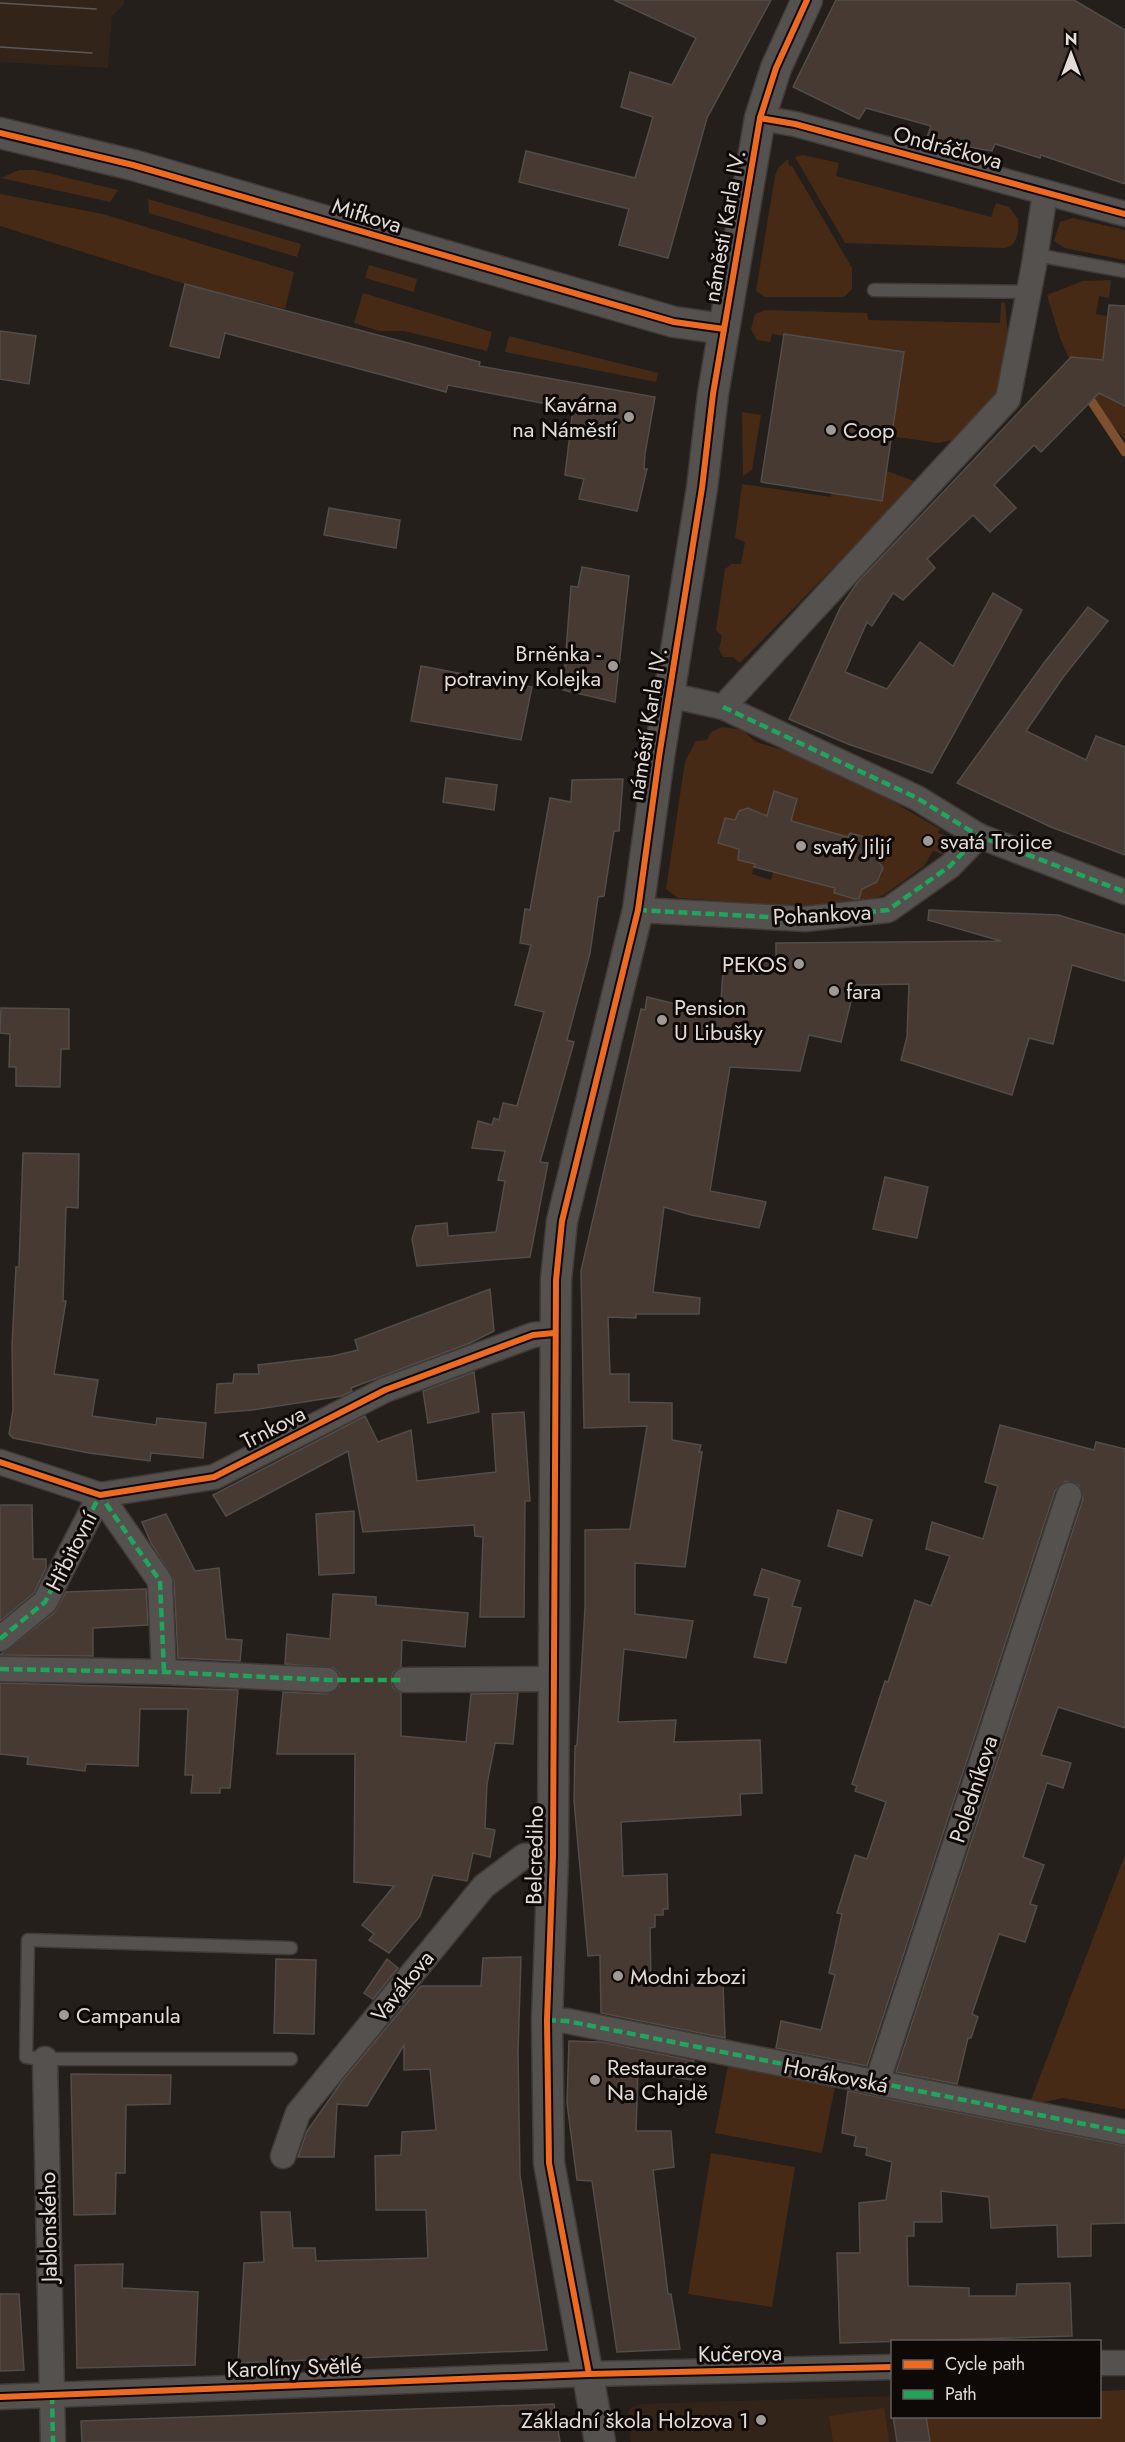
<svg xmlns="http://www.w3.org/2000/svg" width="1125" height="2442" font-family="Jost,sans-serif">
<rect width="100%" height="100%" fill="#241f1b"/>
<g fill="#33241a">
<path d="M0,0H124V5L112,16L108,68L0,62Z"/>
<path d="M890,2396L897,2442H631L629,2424L628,2413L631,2407L642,2404Z"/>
</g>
<g fill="#472a16" fill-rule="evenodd">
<path d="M803,155L839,163L836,176L991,217L996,203L1009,207L1018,219C1019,231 1018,246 1004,248L845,243L795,157Z"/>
<path d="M788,159L789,166H792L852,268V289L844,297H765L756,291L775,176L778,168Z"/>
<path d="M19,170H35L118,190L110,202L1,178Z"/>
<path d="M0,194L103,214L294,272L285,309L185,284L0,226Z"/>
<path d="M148,199L301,244L297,257L149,213Z"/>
<path d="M1073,218L1125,230V260L1065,248L1054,241L1060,222Z"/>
<path d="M369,265L417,279L414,292L365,278Z"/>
<path d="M1111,280L1109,298L1099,296L1096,314L1107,316L1106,368L1125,406V439L1089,401L1060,338L1047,295L1083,281Z"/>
<path d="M363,293L492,332L487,351L404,331H379L354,323Z"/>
<path d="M1005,302L1009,347L1000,396L960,438L939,443L890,436L902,354L772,334L770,342L757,340L751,329L755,314L765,310L867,313L868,320L1000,323L1001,303Z"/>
<path d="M509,336L658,373L656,382L505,352Z"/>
<path d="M742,412L761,415L752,470L743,476Z"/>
<path d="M884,470L917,482L740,663L733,657H723L719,649L722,636L716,630L725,569L732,564H741L745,542L735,538L742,484L831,497L832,490Z"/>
<path d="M722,727L742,730L756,742L799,755L841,772L940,829L938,833L947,836L942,854L933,851L924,866L884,895L850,906H796L678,898L666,889L685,762L696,741L707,740L711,732ZM775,793L796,800L790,826L848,837L850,833L875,840L871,855L880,862L882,874L877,882L863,885L859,900L834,894L835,888L775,866L771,880L752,874L756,860L743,857L742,861L739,860V849L719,843L725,818L737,821L739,811L742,810L766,819Z"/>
<path d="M1125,1855V2109L1063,2098L1038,2103L1031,2100Z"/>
<path d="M728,2066L835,2086L822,2153L715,2133Z"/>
<path d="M711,2153L795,2167L772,2307L688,2294Z"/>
<path d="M1125,2390V2442H897L893,2417L1100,2416V2391Z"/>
<path d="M884,2408L889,2442H833L829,2416Z"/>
</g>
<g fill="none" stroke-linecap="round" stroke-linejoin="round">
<path stroke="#7f502f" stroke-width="9" d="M1086,393L1125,452"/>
</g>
<g fill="#463a32" stroke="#524d49" stroke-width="1.5">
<path d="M614,0H771L707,118L668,258L619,245L629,209L519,182L526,151L635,178L653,117L621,107L630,72L672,85L696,38Z"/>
<path d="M836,0H1074L1125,30V184L1041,155L1040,158L995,144L992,151L926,140L931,126L866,108L859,119L793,87Z"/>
<path d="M185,284L480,362L479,366L655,397L645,454L644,469H647L637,511L579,499L584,479L565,475L573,409L448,385L446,392L225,333L219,358L170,346Z"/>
<path d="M1109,305L1125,306V406L1099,393L1041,452L1034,445L994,485L1016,508L990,532L973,515L927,559L935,568L903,600L893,593L872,626L867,622L845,672L887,689L920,642L953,666L993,593L1022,610L932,773L848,744L789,719L840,608L857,583L1071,357L1103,360Z"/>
<path d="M0,331L36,336L29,384L0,379Z"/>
<path d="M784,334L904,352L882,501L761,482Z"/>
<path d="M329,508L400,520L396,548L324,535Z"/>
<path d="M582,567L629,576L615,702L563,690L571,586L578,587Z"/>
<path d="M1088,607L1108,621L1064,676L1026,731L1086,760L1096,736L1125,747V855L1051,827L957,783L1044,663Z"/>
<path d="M421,666L532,687L521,740L411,721Z"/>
<path d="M446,778L497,785L494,810L443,802Z"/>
<path d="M623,779L619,831H614L604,896L598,897L590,953L567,1040L574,1042L540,1162L548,1163L530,1257L417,1266L412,1239L416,1226L447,1223L448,1236L496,1232L505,1181L498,1180L505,1151L472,1148L478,1121L492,1125L494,1118L499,1120L503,1103L517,1106L544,1012L515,1005L531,945L520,943L525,909L530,910L550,798L571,802L572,780Z"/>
<path d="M774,791L797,799L791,821L848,837L850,833L875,840L872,852L883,868L877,882L862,889L859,899H855L834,893L835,888L754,867L755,864L738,860L739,849L718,843L725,818L735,820L739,811L748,808L767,816Z"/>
<path d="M929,910L1058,915L1125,935V981L1072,965L1053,1044L1029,1038L1012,1095L901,1060L907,1037L909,984L855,985L841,1042L809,1035L800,1071L730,1067L710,1191L766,1202L759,1228L691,1215L664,1207L653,1292L700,1298L699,1314H636V1318L608,1317L610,1374H629V1402L672,1403V1440L701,1445L699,1452H702L685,1567L635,1563V1614L693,1621L686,1658L624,1649L618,1722L676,1720L674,1742L760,1740L762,1793L740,1794L741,1815L621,1822L623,1876L667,1874L668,1909H663V1915H655V1927L650,1928L651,1985L723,1984L725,2038L601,2013L600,1955L588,1956L574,1801L575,1746L577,1745L585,1608V1530L630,1529L647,1426L584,1428L581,1271L641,1009L645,1010L647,997L720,1015L724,957L776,959V943L1001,941L928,920Z"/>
<path d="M1,1008L69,1009V1049H61L60,1087L16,1086V1067H9L10,1034L0,1033Z"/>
<path d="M23,1153L79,1154L78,1208L66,1207L63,1301H66L54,1374L98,1380L92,1416L156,1425L157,1418L206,1423L203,1458L151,1453L150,1461L89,1453L13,1438L9,1434L13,1410L12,1346L16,1267H19Z"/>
<path d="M885,1177L928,1187L917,1238L873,1229Z"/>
<path d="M490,1289L494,1331L470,1343L351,1388L352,1391L342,1396L252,1410L215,1413L217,1384L233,1383L234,1374H259L258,1365L333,1356L358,1350L355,1340Z"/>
<path d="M474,1372L479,1412L428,1423L423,1391Z"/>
<path d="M524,1412L530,1501H525L524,1617H480L483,1537L475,1536L474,1525L363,1532L348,1451L226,1516L213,1495L365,1416L378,1442L411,1430L417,1481L496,1472L492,1414Z"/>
<path d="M1000,1425L1094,1450L1096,1442L1125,1449V1728L1058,1707L1041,1755L1071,1763L1063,1788L1047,1783L1023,1857L1044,1865L1030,1904L1037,1906L1025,1942L999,1934L972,2014L978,2017L971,2038H968L957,2084L896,2072L1083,1499L1079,1485L1066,1481L1055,1491L867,2066L776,2048L781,2021L821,2030L835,1975L829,1973L842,1914L837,1913L855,1855L867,1859L886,1802L855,1791L857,1786L852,1784L885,1681L888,1682L915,1600L931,1606L950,1556L926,1549L932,1522L983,1539L998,1486L985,1482Z"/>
<path d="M0,1505H32L33,1559H46V1568L34,1593L0,1621Z"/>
<path d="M838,1510L872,1520L862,1556L828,1546Z"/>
<path d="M354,1511V1573L319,1575L316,1514Z"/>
<path d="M166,1514L195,1571L219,1568L226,1639L242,1640L240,1661L178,1658L174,1580L151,1543L142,1522Z"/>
<path d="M762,1569L800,1581L792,1606L801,1608L786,1663L754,1657L769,1598L754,1595Z"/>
<path d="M146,1589L148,1625L93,1628V1656L0,1655L54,1613L66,1592Z"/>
<path d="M333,1594L376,1597V1605L468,1613L465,1647L402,1640L401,1667L393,1672L391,1680L393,1688L401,1693V1736L466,1742L471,1694L518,1693L513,1744L495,1743L487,1784L485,1828L495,1830L490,1857L473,1853L467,1881L433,1875L420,1916L389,1953L369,1940L374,1934L362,1925L394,1886L354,1882L355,1754H277L283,1692L327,1694L339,1687L340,1674L334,1668L285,1664L287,1634L330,1639Z"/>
<path d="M0,1683L238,1690L230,1788H220V1793H191L193,1775H185L188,1709H140L138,1766L86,1764L85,1771L27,1764L28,1757L0,1754Z"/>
<path d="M521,1957L518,2052L520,2175L547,2350L238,2363L244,2263L264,2262L261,2212H290L293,2248H315L316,2261L428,2258L426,2210H376L375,2156L401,2155L402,2132L436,2130L430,2069L404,2070V2045L367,2106L337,2104L334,2157H298L307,2131L343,2080L421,1986H481L483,1958Z"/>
<path d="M276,1959L316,1960L314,2034L274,2033Z"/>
<path d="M387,1959L398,1968L373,1999L364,1993Z"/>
<path d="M569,2041L601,2042L694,2061L691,2080L638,2071L636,2131H671L674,2167L653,2170L668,2294H671L680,2349L617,2352L592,2181L577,2180L567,2103Z"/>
<path d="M71,2074L171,2075L170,2104L126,2105L125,2173H116L115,2214L74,2215Z"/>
<path d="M848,2091L1125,2146V2223L1091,2224V2256L1058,2257L1057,2225L991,2228L989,2197L941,2191L942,2222H914V2236H907L908,2286L969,2288V2296H1016L1017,2284L1070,2283L1072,2336L840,2343L837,2253H860L859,2203L886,2200L892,2162L866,2155L867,2148L854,2146L856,2136L842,2133Z"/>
<path d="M123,2264L122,2288L198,2292L195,2365L77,2368L75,2265Z"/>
<path d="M0,2294H19L24,2370L0,2371Z"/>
<path d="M554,2404L560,2442H82L81,2421Z"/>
<path d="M893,2416H926L930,2442H897Z"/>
</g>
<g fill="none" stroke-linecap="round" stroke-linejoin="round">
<defs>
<g id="service">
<path d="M1036,255L1125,271"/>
<path d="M874,290L1029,292"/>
<path d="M291,1948L28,1940L26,2057L45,2059H291"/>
</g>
<g id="minor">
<path d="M760,118L795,124L1125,214"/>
<path d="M669,695L723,707L917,798L979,836L1125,892"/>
<path d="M723,707L1008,399L1034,265L1045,193"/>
<path d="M638,910L805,919L888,910L950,866L979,836"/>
<path d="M0,1462L100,1495L214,1477L385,1390L533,1335L554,1333"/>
<path d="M0,1639L45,1602L100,1495L160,1581L164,1672"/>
<path d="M0,1669L164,1672L327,1680"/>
<path d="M405,1680L553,1679"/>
<path d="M547,2020L567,2021L1125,2132"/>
<path d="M45,2059L53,2442"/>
<path d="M877,2083L1069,1495"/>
<path d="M283,2156L298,2113L484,1886L524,1856L553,1855"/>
<path d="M1100,2363H1125"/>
<path d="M0,2397L589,2374L892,2367"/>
</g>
<g id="tertiary">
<path d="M0,133L133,165L674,322L724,329"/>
<path d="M600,2442L549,2163L547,2020L553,1855L556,1280L562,1221L638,910L659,757L702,488L713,394L760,118L776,68L807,0"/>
</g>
</defs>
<use href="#service" stroke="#403b38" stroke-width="15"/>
<use href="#minor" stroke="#403b38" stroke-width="27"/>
<use href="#tertiary" stroke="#403b38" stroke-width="33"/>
<use href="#service" stroke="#55514e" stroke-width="12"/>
<use href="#minor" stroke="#55514e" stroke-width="24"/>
<use href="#tertiary" stroke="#55514e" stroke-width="30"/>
<g stroke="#5b5856" stroke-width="1.5">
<path d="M0,3L96,9"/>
<path d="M0,47L92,53"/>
</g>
<g stroke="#20a55d" stroke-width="4.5" stroke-dasharray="9 4.5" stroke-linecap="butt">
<path d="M723,707L917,798L979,836L1125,892"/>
<path d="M638,910L805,919L888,910L950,866L979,836"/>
<path d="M0,1639L45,1602L100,1495L160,1581L164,1672"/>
<path d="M0,1669L164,1672L327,1680H405"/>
<path d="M547,2020L567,2021L1125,2132"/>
<path d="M52,2395L53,2442"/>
</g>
<defs>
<g id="cycleway">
<path d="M760,118L795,124L1125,214"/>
<path d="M0,133L133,165L674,322L724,329"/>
<path d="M0,1462L100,1495L214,1477L385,1390L533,1335L554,1333"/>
<path d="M589,2374L549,2163L547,2020L553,1855L556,1280L562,1221L638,910L659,757L702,488L713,394L760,118L776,68L807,0"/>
<path d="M0,2397L589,2374L892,2367"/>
</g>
</defs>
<use href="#cycleway" stroke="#0e0906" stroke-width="10"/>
<use href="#cycleway" stroke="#ed6a23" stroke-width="6"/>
</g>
<g fill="#a09995" stroke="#0e0906" stroke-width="2">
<circle cx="629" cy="417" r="6"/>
<circle cx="831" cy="430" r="6"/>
<circle cx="613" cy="666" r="6"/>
<circle cx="928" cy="841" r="6"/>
<circle cx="801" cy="846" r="6"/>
<circle cx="799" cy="964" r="6"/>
<circle cx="834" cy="991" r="6"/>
<circle cx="662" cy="1020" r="6"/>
<circle cx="618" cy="1976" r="6"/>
<circle cx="64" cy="2015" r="6"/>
<circle cx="595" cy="2080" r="6"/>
<circle cx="761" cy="2420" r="6"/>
</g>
<g text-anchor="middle" stroke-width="6" stroke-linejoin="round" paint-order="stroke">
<g font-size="22" fill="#e2dbd6" stroke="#0e0906">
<text transform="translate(948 147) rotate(15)" y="8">Ondráčkova</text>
<text transform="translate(367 215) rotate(17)" y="8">Mifkova</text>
<text transform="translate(724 226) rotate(-80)" y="8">náměstí Karla IV.</text>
<text transform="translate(647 724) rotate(-81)" y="8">náměstí Karla IV.</text>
<text transform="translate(822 914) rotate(-3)" y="8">Pohankova</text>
<text transform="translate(273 1427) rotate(-27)" y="8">Trnkova</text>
<text transform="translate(71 1551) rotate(-63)" y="8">Hřbitovní</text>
<text transform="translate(973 1789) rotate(-72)" y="8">Poledníkova</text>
<text transform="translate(534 1855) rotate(-89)" y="8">Belcrediho</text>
<text transform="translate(402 1986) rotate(-51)" y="8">Vavákova</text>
<text transform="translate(836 2075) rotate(11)" y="8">Horákovská</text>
<text transform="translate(48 2227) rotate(-91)" y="8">Jablonského</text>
<text transform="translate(740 2353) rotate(-1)" y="8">Kučerova</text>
<text transform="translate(294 2367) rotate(-2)" y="8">Karolíny Světlé</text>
</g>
<g font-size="22" fill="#e2dbd6" stroke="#0e0906" text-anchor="start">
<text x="617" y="412" text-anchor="end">Kavárna<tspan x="617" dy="25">na Náměstí</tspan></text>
<text x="843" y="438">Coop</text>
<text x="601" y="661" text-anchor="end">Brněnka -<tspan x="601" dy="25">potraviny Kolejka</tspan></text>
<text x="940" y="849">svatá Trojice</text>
<text x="813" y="854">svatý Jiljí</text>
<text x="787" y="972" text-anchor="end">PEKOS</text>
<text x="846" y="999">fara</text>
<text x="674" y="1015">Pension<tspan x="674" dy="25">U Libušky</tspan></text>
<text x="630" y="1984">Modni zbozi</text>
<text x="76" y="2023">Campanula</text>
<text x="607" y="2075">Restaurace<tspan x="607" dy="25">Na Chajdě</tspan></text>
<text x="749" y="2428" text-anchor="end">Základní škola Holzova 1</text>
</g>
</g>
<rect x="891" y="2340" width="210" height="78" fill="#0e0906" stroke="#635d59" stroke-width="1.5"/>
<rect x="903" y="2360" width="30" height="9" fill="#ed6a23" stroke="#635d59" stroke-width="1.5"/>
<text x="945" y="2370" font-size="18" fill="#e2dbd6">Cycle path</text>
<rect x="903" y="2390" width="30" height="9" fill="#20a55d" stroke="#635d59" stroke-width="1.5"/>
<text x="945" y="2400" font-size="18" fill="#e2dbd6">Path</text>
<g transform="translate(1071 54)" stroke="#0e0906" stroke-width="4.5" paint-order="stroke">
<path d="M0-4.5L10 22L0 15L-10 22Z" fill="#e2dbd6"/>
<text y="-9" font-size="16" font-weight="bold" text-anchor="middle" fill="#e2dbd6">N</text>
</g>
</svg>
